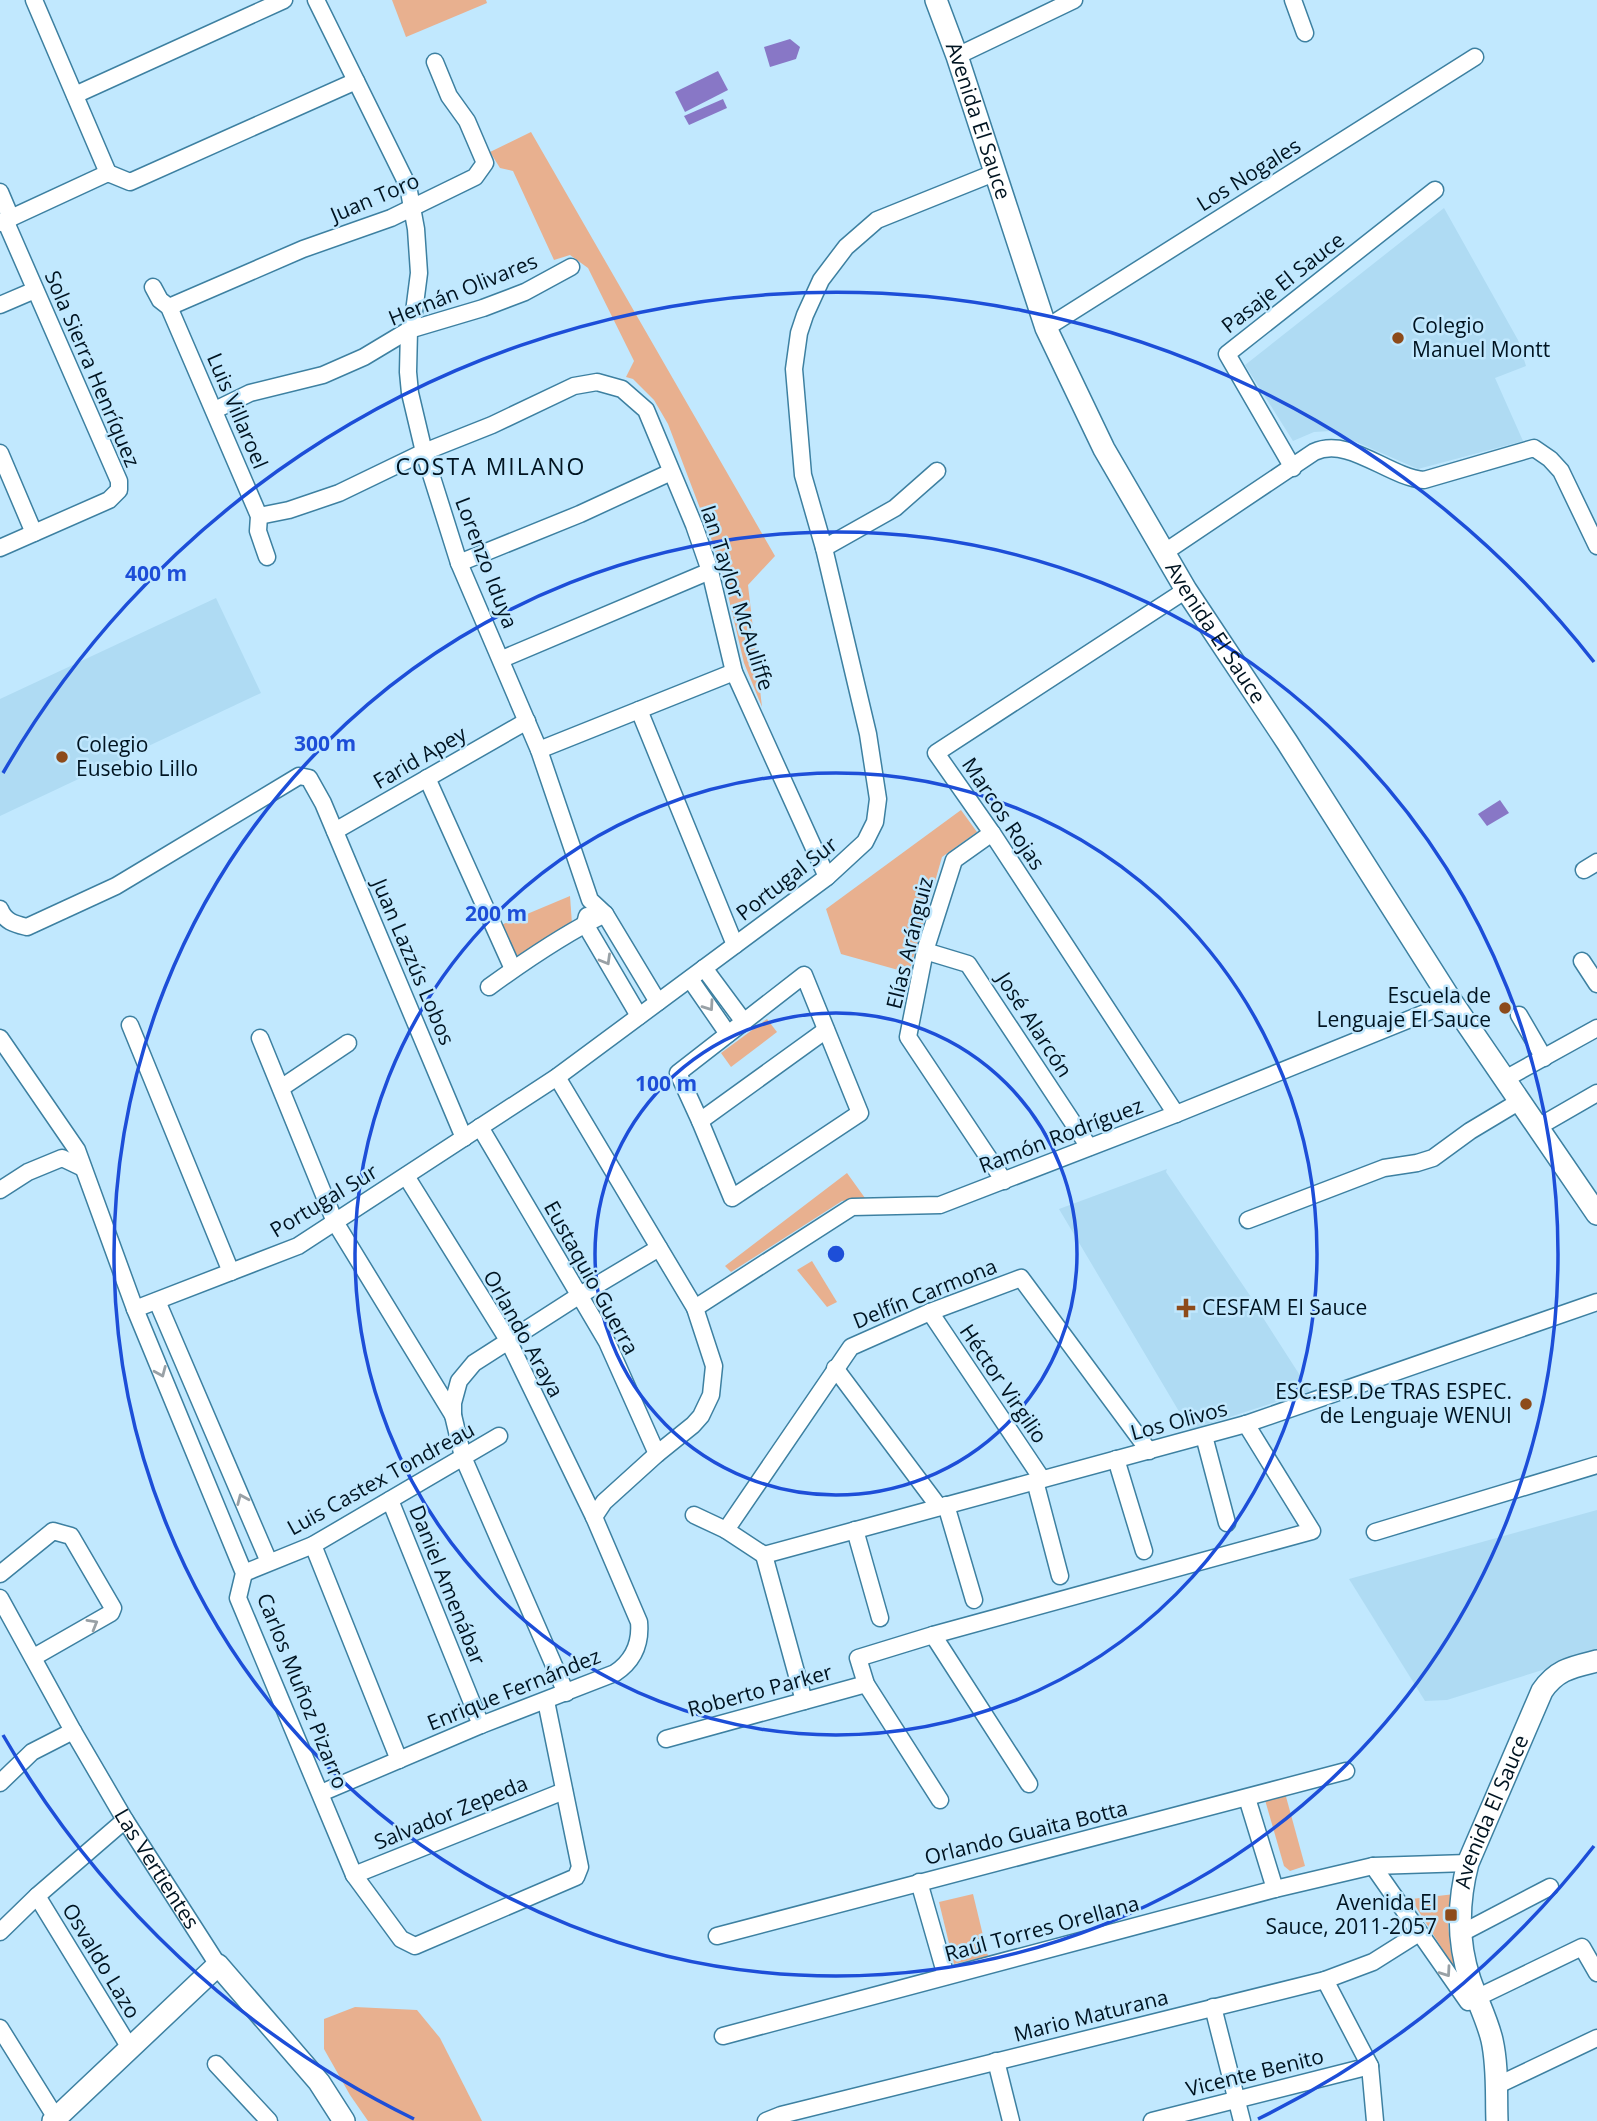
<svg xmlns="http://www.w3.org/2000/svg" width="1597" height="2121" font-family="'Open Sans',sans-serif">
<rect width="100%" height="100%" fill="#c1e8fe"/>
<g fill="#afdbf3">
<path d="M1444,208L1518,340L1526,366L1495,378L1523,441L1418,469L1331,431L1314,432L1293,441L1245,365Z"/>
<path d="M216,598L261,693L0,816V699Z"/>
<path d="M1167,1169L1166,1172L1251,1297L1249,1296L1310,1391L1190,1430L1059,1209Z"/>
<path d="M1597,1510V1653L1447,1700L1425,1701L1349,1579Z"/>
</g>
<g fill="#e8b08f">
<path d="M392,0H486L487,3L406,37Z"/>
<path d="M531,132L775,556L748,585L762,707L744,663L724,578L709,532L668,424L654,400L633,379L626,377L634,361L588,268L570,255L554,260L513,171L500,168L490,152Z"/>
<path d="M961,810L977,832L942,857L909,973L841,954L826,909Z"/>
<path d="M570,896L572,924L518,957L501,925Z"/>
<path d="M767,1019L777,1032L731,1067L721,1053Z"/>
<path d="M847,1173L865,1198L842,1201L731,1272L725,1266Z"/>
<path d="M812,1261L837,1302L827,1307L797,1270Z"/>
<path d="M1285,1793L1305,1866L1290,1871L1284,1866L1265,1800Z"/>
<path d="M973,1894L988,1956L954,1964L939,1902Z"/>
<path d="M1455,1894L1448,1925L1451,1952L1465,1985L1411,1899Z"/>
<path d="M355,2007L417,2010L440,2038L482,2121H368L350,2095L324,2049V2019Z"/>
</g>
<g fill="#8877c6">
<path d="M790,39L800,47L796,59L770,67L764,47Z"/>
<path d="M718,71L728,90L685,112L675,92Z"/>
<path d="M723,99L727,108L689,125L684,116Z"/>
<path d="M1500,800L1509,813L1487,826L1478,814Z"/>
</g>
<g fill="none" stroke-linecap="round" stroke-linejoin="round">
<defs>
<g id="street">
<path d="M34,0L108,173"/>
<path d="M316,0L408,186L416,229L419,273L414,312L409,330L408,372L410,393L424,452L459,563L539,750L590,900L605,914L658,1002"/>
<path d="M1293,0L1305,33"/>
<path d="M957,56L1074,0"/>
<path d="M75,95L284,0"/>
<path d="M0,192L11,218"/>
<path d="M0,223L108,173L130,182L356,81"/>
<path d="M153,287L160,300L169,307L259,516L258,531L267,557"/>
<path d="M0,305L35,290"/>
<path d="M169,307L303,249L391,218L475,177L485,163L467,121L449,96L435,62"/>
<path d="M1046,328L1475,57"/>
<path d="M215,410L250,393L323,375L364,357L409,330L483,308L525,292L571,267"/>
<path d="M0,453L34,533"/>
<path d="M1293,468L1227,354L1435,190"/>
<path d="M259,516L289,510L339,493L424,452L492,425L574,386L597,382L622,389L646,410L694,525L710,571L734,672L827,877"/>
<path d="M0,548L109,500L119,490V481L5,220"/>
<path d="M824,548L895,508L937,471"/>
<path d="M1165,552L1314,452C1349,436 1388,477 1424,480L1534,448L1550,459L1561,471L1597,546"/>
<path d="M459,563L580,514L671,472"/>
<path d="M502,659L710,571"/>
<path d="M639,710L735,945"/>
<path d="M539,750L734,672"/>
<path d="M427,778L513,969"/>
<path d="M335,831L527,721"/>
<path d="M992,833L954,860L925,951L908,1037L1004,1181"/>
<path d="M1584,870L1597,862"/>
<path d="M0,909C5,922 15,924 27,927L116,886L299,776L309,778L323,803L464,1138"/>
<path d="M587,916L585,924L639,1016"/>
<path d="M925,951L968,964L1089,1147"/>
<path d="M1582,961L1597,984"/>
<path d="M704,968L744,1022"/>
<path d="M804,975L860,1113L732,1198L700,1121L678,1073Z"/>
<path d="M690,979L728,1034"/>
<path d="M489,987C526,960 564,934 605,914"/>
<path d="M1519,1015L1544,1058"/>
<path d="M130,1025L231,1272"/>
<path d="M0,1038L77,1150L135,1309L244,1573L238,1598L354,1875L401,1939L415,1946L576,1877L580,1867L546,1701"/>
<path d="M260,1038L335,1222L453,1415"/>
<path d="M1505,1079L1597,1028"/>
<path d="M281,1088L348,1043"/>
<path d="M1176,1114L992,833L936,753L1186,590"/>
<path d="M700,1121L826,1030"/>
<path d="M480,1127L607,1342L657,1454"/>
<path d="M1538,1127L1597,1093"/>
<path d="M406,1176L508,1340L594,1517"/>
<path d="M0,1190L28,1172L62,1158L83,1168"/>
<path d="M1248,1220L1384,1168L1417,1163L1433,1158L1470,1131L1520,1101"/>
<path d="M157,1301L269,1562"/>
<path d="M695,1308L852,1207L940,1205L1176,1114L1452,1002"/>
<path d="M135,1309L298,1246L557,1077L827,877L865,842L875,822L878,799L868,734L824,548L803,475L794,369L799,333L805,315L821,280L846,247L877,220L994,173"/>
<path d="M930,1312L1042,1479"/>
<path d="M835,1368L939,1507"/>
<path d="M1204,1436L1227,1523"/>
<path d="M1116,1459L1144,1551"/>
<path d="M1035,1481L1060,1576"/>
<path d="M390,1500L481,1725"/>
<path d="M946,1505L974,1600"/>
<path d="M694,1515L726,1530"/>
<path d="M855,1530L880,1618"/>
<path d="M1375,1532L1597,1465"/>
<path d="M313,1545L399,1760"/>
<path d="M764,1555L1246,1424L1597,1302"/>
<path d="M764,1555L726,1530L851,1347L930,1312L1021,1278L1149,1451"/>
<path d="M764,1555L804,1701"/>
<path d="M244,1573L313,1545L499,1436"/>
<path d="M0,1574L53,1531L71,1536L113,1608L111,1613L34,1657"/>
<path id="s1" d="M0,1598L73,1731L125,1820L218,1965"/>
<path d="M933,1635L1029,1784"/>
<path d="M566,1693L463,1457L453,1415V1403L459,1381L474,1363L580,1295L659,1248"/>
<path d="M666,1739L866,1684"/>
<path d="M0,1783L32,1752L73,1731"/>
<path d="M321,1793L481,1725L615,1673C633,1661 641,1644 639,1622L594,1517L604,1502L657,1454L693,1425L701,1416L711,1395L714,1366L695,1308L557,1077"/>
<path d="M1247,1798L1275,1889"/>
<path d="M940,1800L866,1684L858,1658L933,1635L1312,1531L1246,1424"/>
<path d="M1373,1866L1468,2002L1582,1947L1597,1973"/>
<path d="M354,1875L564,1791"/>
<path d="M919,1882L946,1976"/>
<path d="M37,1896L130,2048"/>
<path d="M0,1932L37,1896L125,1820"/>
<path d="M1460,1934L1550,1887"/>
<path d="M717,1936L1346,1771"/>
<path d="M1325,1980L1370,2066L1375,2121"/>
<path d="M1213,2007L1242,2121"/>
<path d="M0,2028L56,2118"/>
<path d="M723,2036L1275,1889L1373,1866L1468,1863"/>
<path d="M996,2061L1011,2121"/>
<path d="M216,2064L269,2121"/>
<path d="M1496,2086L1597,2038"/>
<path d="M766,2121L781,2115L1325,1980L1373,1962L1419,1933"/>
<path d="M1152,2121L1370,2066"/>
</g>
<g id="secondary">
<path id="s2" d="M936,0L957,56L1046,328L1104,449L1186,590L1287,742L1452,1002L1597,1214"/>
<path d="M53,2121L218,1965L319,2082L344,2121"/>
<path id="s3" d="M1497,2121C1496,2094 1498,2067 1492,2040C1487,2019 1477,2000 1470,1980C1457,1941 1458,1901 1468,1863L1542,1691C1557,1669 1573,1667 1597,1661"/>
</g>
</defs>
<use href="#street" stroke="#3d80a1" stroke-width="19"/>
<use href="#secondary" stroke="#3d80a1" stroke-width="24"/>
<use href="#street" stroke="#fff" stroke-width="16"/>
<use href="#secondary" stroke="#fff" stroke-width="21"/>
</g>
<defs><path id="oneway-chevron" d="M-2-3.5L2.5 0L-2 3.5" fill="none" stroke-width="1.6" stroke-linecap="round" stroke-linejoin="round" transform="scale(1.75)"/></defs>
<g stroke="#99a1a6">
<use href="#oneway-chevron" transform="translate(606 960) rotate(60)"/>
<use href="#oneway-chevron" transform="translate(709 1006) rotate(55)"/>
<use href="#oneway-chevron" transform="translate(161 1372) rotate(67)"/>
<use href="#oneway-chevron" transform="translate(242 1499) rotate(-113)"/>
<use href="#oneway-chevron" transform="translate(93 1624) rotate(-30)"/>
<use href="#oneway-chevron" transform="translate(1446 1972) rotate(55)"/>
</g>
<g fill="none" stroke="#1d4ed8" stroke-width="3.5">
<circle cx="836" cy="1254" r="241"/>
<circle cx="836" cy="1254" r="481"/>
<circle cx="836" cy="1254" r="722"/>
<path d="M1594 1846A962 962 0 0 1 1258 2119M414 2119A962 962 0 0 1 3 1735M3 773A962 962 0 0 1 1594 662"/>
</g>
<g fill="#8d4b1b" stroke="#c1e8fe" stroke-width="2.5">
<circle cx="1398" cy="338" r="7"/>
<circle cx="62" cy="757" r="7"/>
<circle cx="1505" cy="1008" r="7"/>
<path d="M1182.5 1297.5h7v7h7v7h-7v7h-7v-7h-7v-7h7z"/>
<circle cx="1526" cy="1404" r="7"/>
<rect x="1444" y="1908" width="14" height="14" rx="3.5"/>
</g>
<g text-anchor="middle" stroke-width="5" stroke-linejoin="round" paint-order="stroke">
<g font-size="21" fill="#001421" stroke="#c1e8fe">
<text dy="7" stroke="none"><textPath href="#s2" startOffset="128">Avenida El Sauce</textPath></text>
<text transform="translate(1249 175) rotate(-32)" y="7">Los Nogales</text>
<text transform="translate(375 198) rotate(-23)" y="7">Juan Toro</text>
<text transform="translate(1283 283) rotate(-38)" y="7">Pasaje El Sauce</text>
<text transform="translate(463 290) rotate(-22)" y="7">Hernán Olivares</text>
<text transform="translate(92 369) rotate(67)" y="7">Sola Sierra Henríquez</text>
<text transform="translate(237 411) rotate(67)" y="7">Luis Villaroel</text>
<text transform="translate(486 563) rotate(69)" y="7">Lorenzo Iduya</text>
<text transform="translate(737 598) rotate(72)" y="7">Ian Taylor McAuliffe</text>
<text dy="7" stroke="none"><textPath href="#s2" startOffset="695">Avenida El Sauce</textPath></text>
<text transform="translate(420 758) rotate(-30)" y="7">Farid Apey</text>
<text transform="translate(1003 814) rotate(56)" y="7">Marcos Rojas</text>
<text transform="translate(787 879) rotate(-38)" y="7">Portugal Sur</text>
<text transform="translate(910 943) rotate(-76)" y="7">Elías Aránguiz</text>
<text transform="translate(413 962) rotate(67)" y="7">Juan Lazzús Lobos</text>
<text transform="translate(1034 1025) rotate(57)" y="7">José Alarcón</text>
<text transform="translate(1061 1136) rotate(-21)" y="7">Ramón Rodríguez</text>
<text transform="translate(324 1201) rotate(-31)" y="7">Portugal Sur</text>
<text transform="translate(591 1278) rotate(61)" y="7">Eustaquio Guerra</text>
<text transform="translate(925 1294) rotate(-22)" y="7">Delfín Carmona</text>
<text transform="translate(523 1334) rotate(61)" y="7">Orlando Araya</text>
<text transform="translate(1003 1384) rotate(56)" y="7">Héctor Virgilio</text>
<text transform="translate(1179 1421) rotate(-15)" y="7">Los Olivos</text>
<text transform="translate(381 1479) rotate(-29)" y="7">Luis Castex Tondreau</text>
<text transform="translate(447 1585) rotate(68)" y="7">Daniel Amenábar</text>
<text transform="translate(514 1690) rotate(-22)" y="7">Enrique Fernández</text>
<text transform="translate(302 1691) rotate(68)" y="7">Carlos Muñoz Pizarro</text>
<text transform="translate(760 1691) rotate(-15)" y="7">Roberto Parker</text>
<text dy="7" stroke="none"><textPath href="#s3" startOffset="320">Avenida El Sauce</textPath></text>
<text transform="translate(451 1813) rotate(-22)" y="7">Salvador Zepeda</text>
<text transform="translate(1026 1833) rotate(-14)" y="7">Orlando Guaita Botta</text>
<text dy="7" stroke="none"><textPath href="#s1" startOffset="313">Las Vertientes</textPath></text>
<text transform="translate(1042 1929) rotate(-15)" y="7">Raúl Torres Orellana</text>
<text transform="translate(101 1961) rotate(59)" y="7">Osvaldo Lazo</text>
<text transform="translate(1091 2016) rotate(-14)" y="7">Mario Maturana</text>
<text transform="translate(1255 2073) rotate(-14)" y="7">Vicente Benito</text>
</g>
<g font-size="21" fill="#001421" stroke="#c1e8fe" text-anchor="start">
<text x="1412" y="333">Colegio<tspan x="1412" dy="24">Manuel Montt</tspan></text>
<text x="76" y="752">Colegio<tspan x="76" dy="24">Eusebio Lillo</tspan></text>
<text x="1491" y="1003" text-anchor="end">Escuela de<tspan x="1491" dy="24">Lenguaje El Sauce</tspan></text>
<text x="1202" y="1315">CESFAM El Sauce</text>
<text x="1512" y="1399" text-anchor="end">ESC.ESP.De TRAS ESPEC.<tspan x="1512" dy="24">de Lenguaje WENUI</tspan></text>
<text x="1437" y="1910" text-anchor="end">Avenida El<tspan x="1437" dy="24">Sauce, 2011-2057</tspan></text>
</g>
<g font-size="23" letter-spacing="2" fill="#001421" stroke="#c1e8fe">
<text x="491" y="475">COSTA MILANO</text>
</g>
</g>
<circle cx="836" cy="1254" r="10" fill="#1d4ed8" stroke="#c1e8fe" stroke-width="3.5"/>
<g font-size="21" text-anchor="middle" font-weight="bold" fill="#1d4ed8" stroke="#c1e8fe" stroke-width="5" stroke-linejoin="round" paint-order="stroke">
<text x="156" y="581">400 m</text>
<text x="325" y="751">300 m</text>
<text x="496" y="921">200 m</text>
<text x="666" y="1091">100 m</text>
</g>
</svg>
